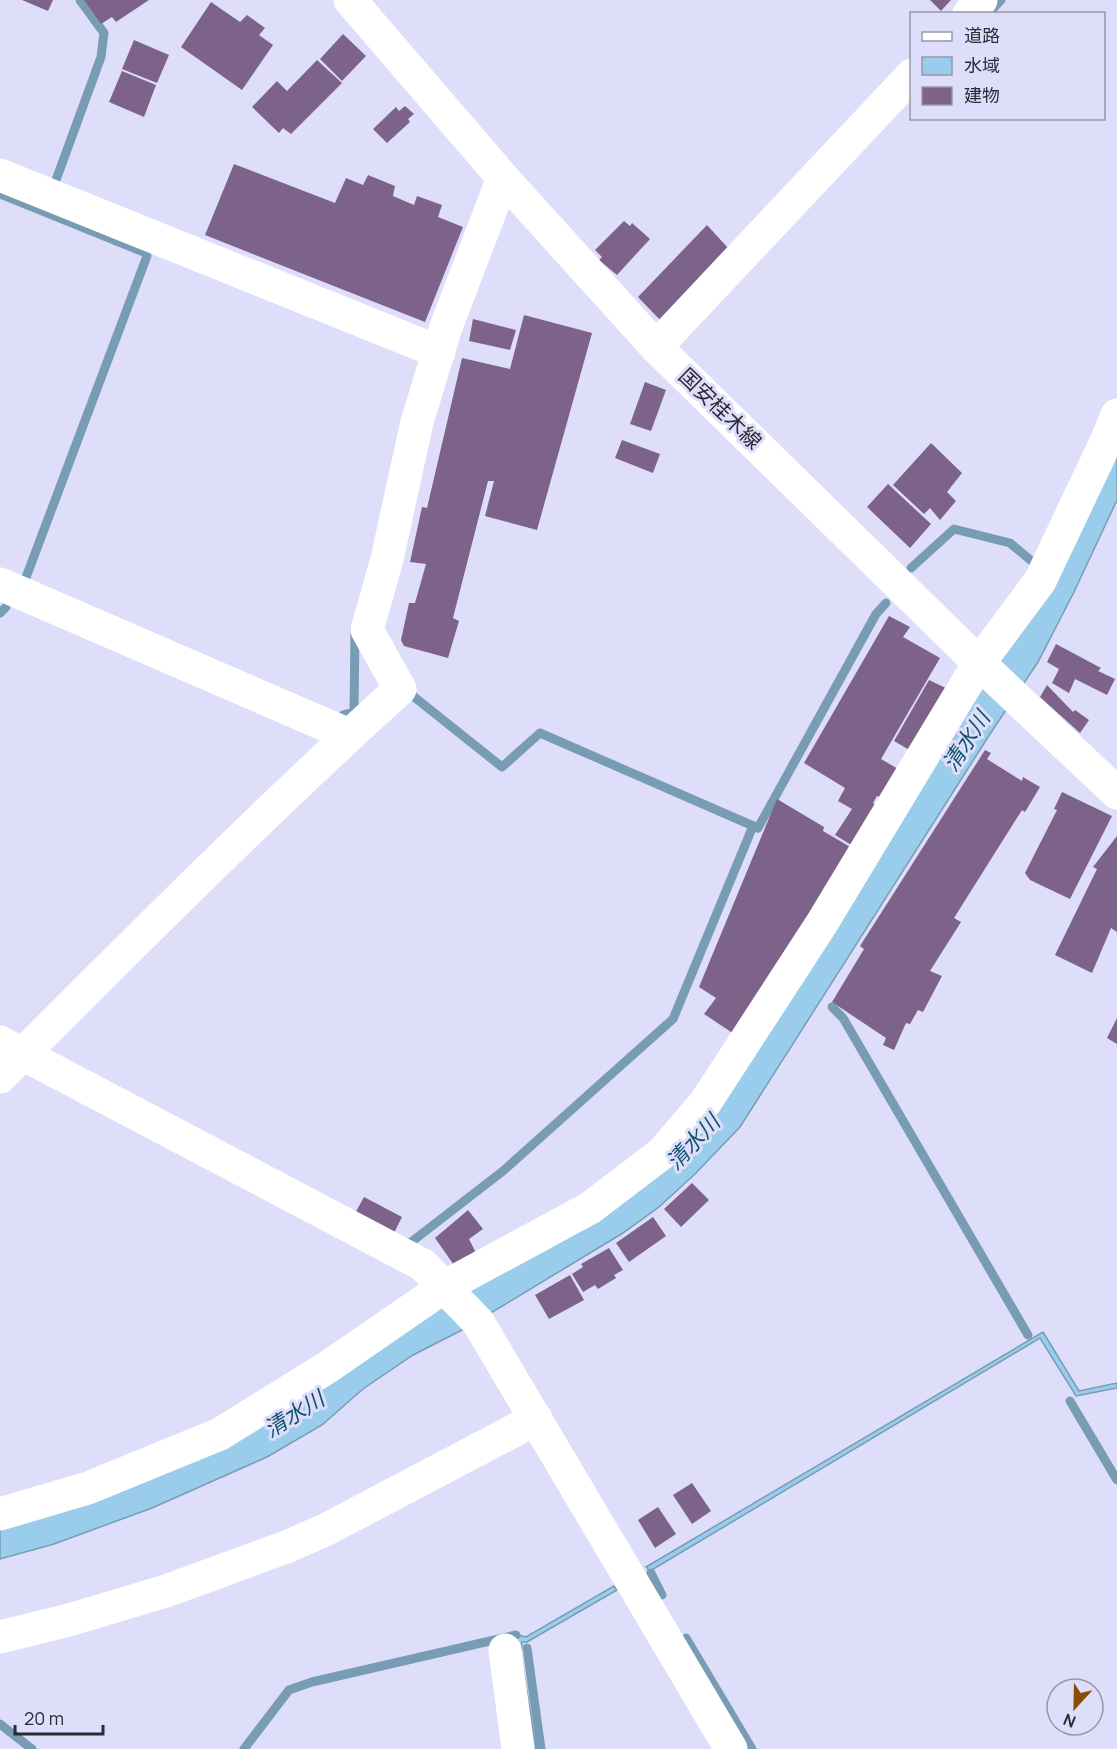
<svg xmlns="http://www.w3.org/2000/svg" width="1117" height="1749" font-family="Manrope,'Noto Sans JP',sans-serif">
<rect width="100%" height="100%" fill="#dfdefa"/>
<g fill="#99cdeb" stroke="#789cb4" stroke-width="1.5">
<path d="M1117,438V500L1074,592L1038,662L990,734L740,1127L695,1174L659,1207L623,1233L466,1328L413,1355L363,1389L322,1425L267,1457L152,1508L54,1544L0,1559V1524L135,1480L635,1185Z"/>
<path d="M1043,1332L1079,1391L1117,1383V1388L1076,1396L1040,1338L650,1571L646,1567Z"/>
<path d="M614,1586L617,1590L527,1642H522L521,1652L536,1749H531L516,1642L518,1635L526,1637Z"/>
</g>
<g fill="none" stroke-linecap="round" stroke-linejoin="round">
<g stroke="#789cb4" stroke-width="9">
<path d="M988,14L1001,0"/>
<path d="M56,180L101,57L104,33L80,0"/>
<path d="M0,194L146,253"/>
<path d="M911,568L954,529L1010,543L1040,568"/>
<path d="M25,580L147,256"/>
<path d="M0,613L6,607"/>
<path d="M408,692L502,767L540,733L758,828L876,614L886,603"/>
<path d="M343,715L354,712L355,629"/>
<path d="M832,1007L843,1018L1028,1335"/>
<path d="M410,1243L503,1171L673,1019L753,826"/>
<path d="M1070,1401L1117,1480"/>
<path d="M651,1573L662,1595"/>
<path d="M686,1638L752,1749"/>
<path d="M527,1648L541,1749"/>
<path d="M0,1724L32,1749"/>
<path d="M244,1749L289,1690L312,1682L516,1635"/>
</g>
</g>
<g fill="#7d628a">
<path d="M22,0H53L48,11Z"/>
<path d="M84,0H149L116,22L112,17L101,24Z"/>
<path d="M930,0H951L941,11Z"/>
<path d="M211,2L240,22L247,15L265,28L259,35L273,45L242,90L181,47Z"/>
<path d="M343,34L366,56L342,81L320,59Z"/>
<path d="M134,40L169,55L157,83L122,69Z"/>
<path d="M317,60L342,83L291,134L283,128L279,133L252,107L277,81L287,91Z"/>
<path d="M122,71L156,85L144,117L109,102Z"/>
<path d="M405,106L414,114L408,119L410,122L387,143L373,129L396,107L399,111Z"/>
<path d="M234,164L335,203L346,178L363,185L368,175L395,186L393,196L414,205L417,196L442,205L438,217L463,227L425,322L205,235Z"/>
<path d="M624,221L630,226L632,223L650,239L617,275L599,260L602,257L595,250Z"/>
<path d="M707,225L728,248L661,321L638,297Z"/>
<path d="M524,315L592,333L537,530L485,516L494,481H488L453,618L459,621L448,658L404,646L401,640L409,603H415L426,564L410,562L422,507L427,508L462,358L510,369Z"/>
<path d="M473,319L516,330L510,350L469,341Z"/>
<path d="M645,382L666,390L651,431L630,424Z"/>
<path d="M622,440L660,454L653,473L615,458Z"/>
<path d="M931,443L962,473L947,492L956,501L940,520L930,508L924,514L893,485Z"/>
<path d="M888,484L931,524L910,548L867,507Z"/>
<path d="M889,616L910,627L903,637L940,658L881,759L900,770L884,799L877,796L873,803L878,806L853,846L835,835L852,809L838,801L845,788L804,763Z"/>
<path d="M1056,644L1101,668L1098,671L1115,679L1107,695L1075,679L1069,693L1052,683L1059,669L1047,662Z"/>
<path d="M929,680L952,691L911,751L894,741Z"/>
<path d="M1047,685L1073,712L1075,710L1089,720L1080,733L1040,697Z"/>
<path d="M985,750L991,753L987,759L1022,781L1023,777L1040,787L1025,812L1022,810L954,918L961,922L930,971L942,976L923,1012L918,1010L910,1024L906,1023L894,1050L883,1045L886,1038L832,1002L864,949L860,946Z"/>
<path d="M1062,792L1112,816L1070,899L1030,880L1025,873L1057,810L1054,809Z"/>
<path d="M777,799L824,827L823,831L852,848L734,1034L704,1014L716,998L699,987Z"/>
<path d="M1117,836V932L1111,928L1092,973L1055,955L1097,869L1093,867Z"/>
<path d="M1117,1018V1044L1107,1038Z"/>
<path d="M692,1183L709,1200L681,1227L664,1209Z"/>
<path d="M364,1197L402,1217L392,1237L353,1217Z"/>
<path d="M468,1210L483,1229L469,1239L477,1255L456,1268L435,1238Z"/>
<path d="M653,1217L666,1236L629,1262L616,1243Z"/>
<path d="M609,1248L623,1270L614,1275L616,1278L598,1289L595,1285L583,1292L572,1274L583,1267L581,1264Z"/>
<path d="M570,1275L584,1300L549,1319L535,1295Z"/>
<path d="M692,1483L711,1511L692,1524L673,1495Z"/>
<path d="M658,1507L676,1534L655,1548L638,1520Z"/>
</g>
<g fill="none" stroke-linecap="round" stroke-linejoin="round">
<g stroke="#fff" stroke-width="33">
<path d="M969,14L981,0"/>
<path d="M0,175L439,352"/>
<path d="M656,347L912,75"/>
<path d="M0,584L349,735"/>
<path d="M0,1042L423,1265L478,1322L731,1749"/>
<path d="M0,1077C131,946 262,814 400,689L367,630L387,559L417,422L446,327L503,178"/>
<path d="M0,1514L88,1488L220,1434L328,1367L444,1287L590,1208L661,1154L705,1103L822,923L979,663L1040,581L1105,444L1117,415"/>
<path d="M0,1637L69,1620L166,1591L289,1546L327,1529L536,1419"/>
<path d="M505,1650L518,1749"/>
</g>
<path stroke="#fff" stroke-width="33" d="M350,0L503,178L656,347L979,663L1117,793"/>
</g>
<g text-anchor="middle" stroke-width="6" stroke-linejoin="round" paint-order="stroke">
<g font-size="21" fill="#2b2a35" stroke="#dfdefa">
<text transform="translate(720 409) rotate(44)" y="7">国安桂木線</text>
</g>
<g font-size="22" font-style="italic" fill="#11526f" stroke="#dfdefa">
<text transform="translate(966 741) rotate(-57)" y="8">清水川</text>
<text transform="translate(693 1142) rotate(-47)" y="8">清水川</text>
<text transform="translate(294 1414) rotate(-32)" y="8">清水川</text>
</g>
</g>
<rect x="910" y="12" width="195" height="108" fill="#dfdefa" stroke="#9796ab" stroke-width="1.5"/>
<rect x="922" y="32" width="30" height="9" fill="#ffffff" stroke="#9796ab" stroke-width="1.5"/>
<text x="964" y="42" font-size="18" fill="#2b2a35">道路</text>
<rect x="922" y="57" width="30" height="18" fill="#99cdeb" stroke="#9796ab" stroke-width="1.5"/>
<text x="964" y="72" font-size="18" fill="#2b2a35">水域</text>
<rect x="922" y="87" width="30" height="18" fill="#7d628a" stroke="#9796ab" stroke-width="1.5"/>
<text x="964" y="102" font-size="18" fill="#2b2a35">建物</text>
<g transform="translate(1075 1707) rotate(202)"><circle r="28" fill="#dfdefa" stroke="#9796ab" stroke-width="1.5"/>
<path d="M0-4.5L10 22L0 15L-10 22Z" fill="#884e05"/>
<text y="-9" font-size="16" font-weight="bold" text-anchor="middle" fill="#2b2a35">N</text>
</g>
<path d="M15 1725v9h88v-9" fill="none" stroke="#2b2a35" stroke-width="3"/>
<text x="24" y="1725" font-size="18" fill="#2b2a35" stroke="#dfdefa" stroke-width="4.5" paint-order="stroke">20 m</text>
</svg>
